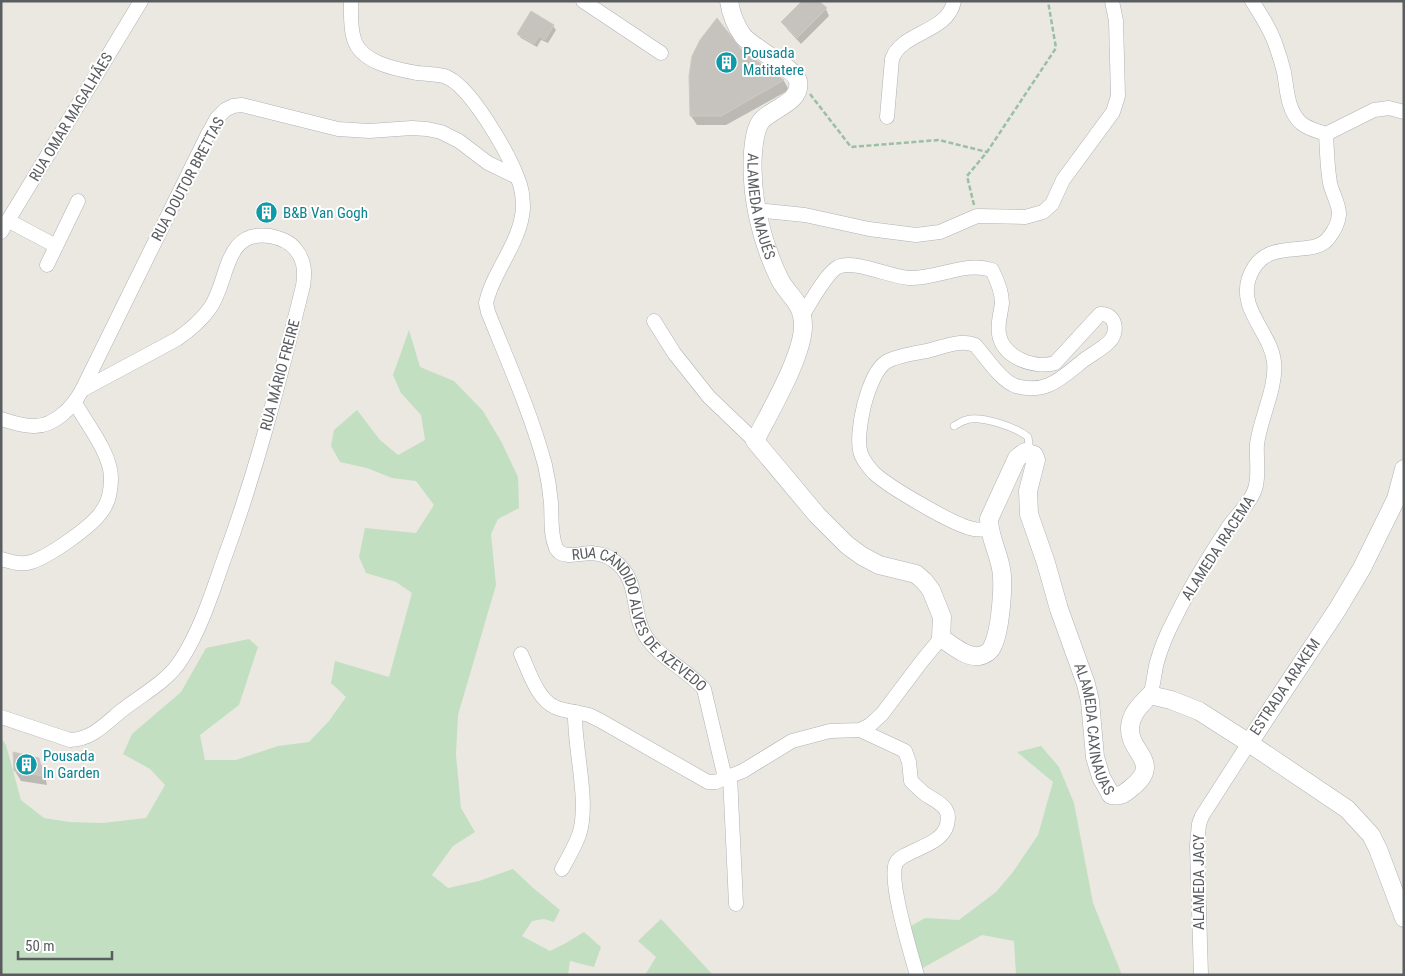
<svg xmlns="http://www.w3.org/2000/svg" width="1405" height="976" font-family="'Roboto Condensed',sans-serif">
<rect width="100%" height="100%" fill="#ebe8e1"/>
<g fill="#c2dfc1">
<path d="M409,330L420,367L454,381L483,411L502,443L518,477L519,508L498,519L491,534L496,585L458,715L456,755L461,808L475,832L453,846L432,875L448,888L479,881L513,869L532,887L560,910L554,922L544,919L532,921L522,936L550,951L566,943L584,932L601,947L594,967L570,961L568,975H1V738L6,745L21,800L44,818L70,822L103,823L146,818L165,785L150,769L123,754L132,734L181,692L206,648L249,639L258,647L239,705L200,735L205,760H236L278,746L309,742L329,721L346,697L331,683L335,661L389,677L412,593L396,582L366,573L359,557L365,528L416,533L434,505L416,481L392,478L367,468L340,462L331,446L334,430L357,410L380,440L398,455L425,440L421,415L401,393L393,375Z"/>
<path d="M1041,746L1059,767L1074,803L1093,903L1122,975H1016L1014,941L982,935L921,969L911,926L925,918L959,920L996,892L1013,872L1038,835L1053,782L1017,752Z"/>
<path d="M661,919L713,975H645L656,957L638,941Z"/>
</g>
<g fill="#0003">
<path d="M826,9L829,16L801,44L787,29L783,22Z"/>
<path d="M553,26L556,30L548,43L541,40L537,47L521,38L518,34Z"/>
<path d="M740,50L784,81L789,90L726,125H697L691,116Z"/>
<path d="M38,759L44,769L47,785L21,781L15,771Z"/>
</g>
<g fill="#c6c3be" stroke="#cecac1">
<path d="M802,1H819L827,8L797,38L781,22Z"/>
<path d="M531,11L554,25L545,40L539,36L534,44L517,34Z"/>
<path d="M717,18L741,49L784,80L721,116H690L689,76L692,56L700,40Z"/>
<path d="M13,752L39,758L43,776L14,771Z"/>
</g>
<g fill="none" stroke-linecap="round" stroke-linejoin="round">
<defs>
<path id="service" d="M954,426C958,424 962,421 966,420C980,415 1016,427 1028,437L1030,452"/>
<g id="minor">
<path id="s1" d="M351,1C351,14 350,27 354,39C361,63 396,69 417,73C426,74 435,74 444,76C470,84 508,153 518,179C522,188 523,198 523,208C521,242 493,271 486,303L488,312C508,362 531,413 545,465C548,478 550,491 551,503C552,518 550,534 556,548C562,560 581,553 592,553C599,554 607,555 613,560C641,579 630,610 645,635C658,657 686,669 704,689L725,778L743,771L792,741L830,731L860,730L870,725L882,714L922,661L941,638"/>
<path d="M583,1L661,53"/>
<path d="M1252,1C1261,15 1271,30 1276,46C1279,54 1282,64 1284,72C1287,89 1287,110 1301,123C1308,129 1318,131 1326,134L1374,110L1389,108L1404,112"/>
<path d="M887,117L892,59C902,31 948,33 954,1"/>
<path d="M756,210L805,215L869,229L916,235L940,232L977,216L1025,217L1043,212L1052,204L1063,180L1113,112L1118,96L1116,21L1112,1"/>
<path d="M9,221L56,246"/>
<path d="M1,232L141,1"/>
<path d="M47,265L78,201"/>
<path d="M802,316C809,305 827,272 838,267C853,259 891,277 909,278C937,279 965,261 992,270C997,280 1002,292 1002,303C1001,313 997,324 999,334C1003,358 1035,369 1055,363L1100,314C1116,313 1119,332 1109,342C1102,349 1092,354 1084,360C1062,377 1047,395 1016,386C1001,381 986,357 975,345C960,339 943,347 927,351C916,353 896,356 886,362C868,374 854,434 861,454C863,460 870,469 874,473C889,487 955,526 974,529C979,530 984,529 989,529"/>
<path d="M654,321L674,353L709,397L755,441"/>
<path d="M82,390L207,136L217,118L225,110L233,106L242,105L338,129L369,131L412,128L427,129L441,132L459,141L488,163L517,177"/>
<path d="M1,419C11,422 22,426 33,426C54,427 73,407 82,390L177,339C190,330 201,321 210,308C229,282 223,229 270,236C279,238 290,241 296,250C305,261 305,273 303,286C280,378 257,470 224,559C212,593 201,629 181,660C167,682 141,695 121,711C104,725 92,739 70,740L1,717"/>
<path d="M1,559C11,562 21,565 31,562C48,557 93,526 102,511C109,502 111,490 111,478C111,454 87,424 75,403"/>
<path d="M521,654C529,671 537,699 555,707C561,710 569,711 575,712C574,749 590,802 579,835C575,846 568,858 562,869"/>
<path d="M1150,695C1154,684 1154,673 1157,662C1161,648 1167,633 1174,620C1189,589 1208,558 1227,529C1236,515 1253,501 1256,485C1259,471 1256,457 1257,444C1260,419 1277,387 1274,362C1271,333 1238,309 1249,278C1265,232 1314,262 1330,236C1334,231 1338,222 1339,215C1340,206 1332,193 1330,183C1327,166 1327,150 1326,134"/>
<path d="M575,712L589,715L601,721L708,782H716L725,778"/>
<path d="M860,730L905,751L909,762L911,781C915,785 920,790 925,794C932,799 941,802 946,810C949,815 948,820 947,825C941,847 903,850 896,863C888,880 911,954 917,975"/>
<path d="M730,776L736,904"/>
<path d="M1201,975L1197,845L1199,824L1202,816L1249,743"/>
</g>
<g id="tertiary">
<path id="s2" d="M729,1C731,14 735,25 743,36C754,49 795,68 798,81C802,102 773,108 762,120C755,128 754,142 753,152C750,195 761,241 780,280C790,298 803,302 803,326C803,356 769,413 755,441L817,515L847,545L862,556L879,565L916,574L924,581L931,590L942,617L941,638C951,644 966,658 979,656C985,655 991,651 993,645C1000,631 1003,592 1002,576C1001,556 989,539 989,519L1017,458L1025,452L1034,455L1036,460L1028,491L1029,514L1046,563L1059,609L1086,684L1090,701L1095,757L1101,777L1111,795C1120,797 1124,794 1131,788C1164,762 1128,753 1130,727C1131,713 1141,705 1150,695L1171,700L1199,711L1249,743"/>
<path d="M1404,469L1396,499L1362,568L1337,610L1249,743L1347,809L1371,835L1378,849L1404,918"/>
</g>
</defs>
<use href="#service" stroke="#afb2b5" stroke-width="8"/>
<use href="#minor" stroke="#afb2b5" stroke-width="15"/>
<use href="#tertiary" stroke="#afb2b5" stroke-width="19"/>
<g stroke="#9bbfa5" stroke-width="2.5" stroke-dasharray="5 2.5" stroke-linecap="butt">
<path d="M810,94L851,147L939,140L987,152"/>
<path d="M974,205L967,176L987,152L1056,48L1048,1"/>
</g>
<use href="#service" stroke="#fff" stroke-width="7"/>
<use href="#minor" stroke="#fff" stroke-width="14"/>
<use href="#tertiary" stroke="#fff" stroke-width="18"/>
</g>
<defs>
<symbol id="building-disc" viewBox="-11 -11 22 22"><circle r="9.5" fill="#0f9aa8" stroke="#fff"/><path d="M-4-6H4V6H1V3H-1V6H-4ZM-2.5-4.3h1.7v1.8h-1.7ZM.8-4.3h1.7v1.8H.8ZM-2.5-1h1.7V.8h-1.7ZM.8-1h1.7V.8H.8Z" fill="#fff"/></symbol>
</defs>
<g fill-rule="evenodd">
<use href="#building-disc" x="714" y="50" width="25" height="25"/>
<use href="#building-disc" x="254" y="200" width="25" height="25"/>
<use href="#building-disc" x="14" y="752" width="25" height="25"/>
</g>
<g text-anchor="middle" stroke-width="4" stroke-linejoin="round" paint-order="stroke">
<g font-size="15" fill="#0d838f" stroke="#fff" text-anchor="start">
<text x="743" y="58">Pousada<tspan x="743" dy="17">Matitatere</tspan></text>
<text x="283" y="218">B&amp;B Van Gogh</text>
<text x="43" y="761">Pousada<tspan x="43" dy="17">In Garden</tspan></text>
</g>
<g font-size="15" fill="#5a5d60" stroke="#fff">
<text transform="translate(71 117) rotate(-59)" y="5">RUA OMAR MAGALHÃES</text>
<text transform="translate(188 179) rotate(-62)" y="5">RUA DOUTOR BRETTAS</text>
<text dy="5" stroke="none"><textPath href="#s2" startOffset="255">ALAMEDA MAUÉS</textPath></text>
<text transform="translate(280 375) rotate(-75)" y="5">RUA MÁRIO FREIRE</text>
<text transform="translate(1218 548) rotate(-57)" y="5">ALAMEDA IRACEMA</text>
<text dy="5" stroke="none"><textPath href="#s1" startOffset="780">RUA CÂNDIDO ALVES DE AZEVEDO</textPath></text>
<text transform="translate(1285 687) rotate(-56)" y="5">ESTRADA ARAKEM</text>
<text dy="5" stroke="none"><textPath href="#s2" startOffset="1360">ALAMEDA CAXINAUAS</textPath></text>
<text transform="translate(1199 882) rotate(-90)" y="5">ALAMEDA JACY</text>
</g>
</g>
<rect width="1405" height="976" fill="none" stroke="#5a5d60" stroke-width="5"/>
<path d="M18 951v8h94v-8" fill="none" stroke="#5a5d60" stroke-width="2.5"/>
<text x="25" y="951" font-size="15" fill="#5a5d60" stroke="#ffffff" stroke-width="4" paint-order="stroke">50 m</text>
</svg>
